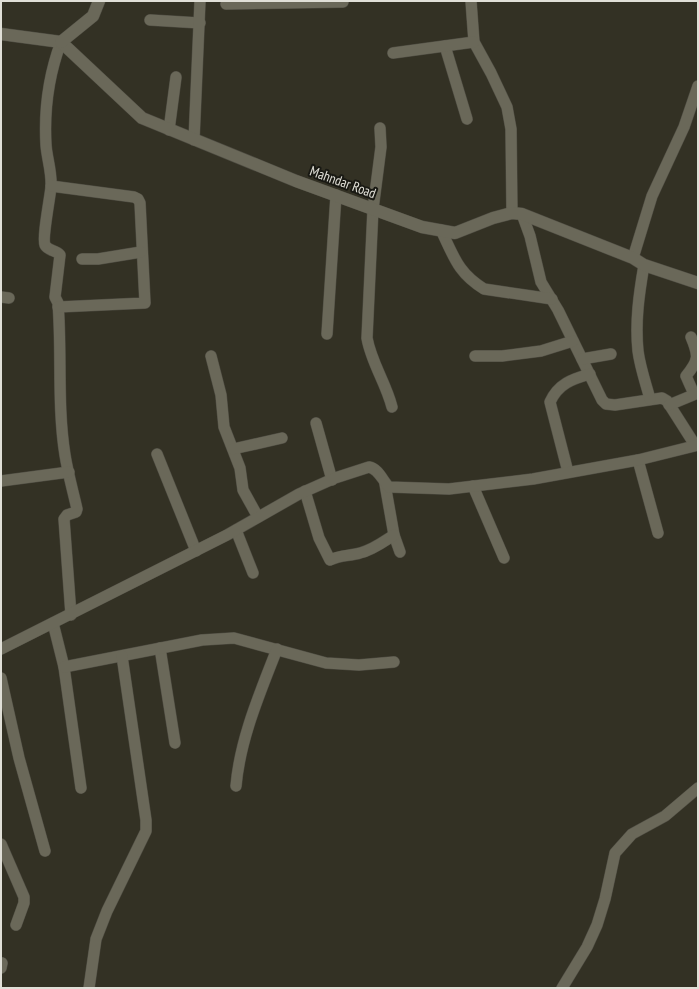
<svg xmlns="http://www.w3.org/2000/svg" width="699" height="989" font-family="'PT Sans Narrow',sans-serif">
<rect width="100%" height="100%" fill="#333124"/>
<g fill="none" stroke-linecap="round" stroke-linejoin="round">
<defs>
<g id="minor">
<path d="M471,1L474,42L491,73L507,107L511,129L512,213"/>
<path d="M226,4L343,2"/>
<path d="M150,20L200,23"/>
<path d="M61,42C49,74 44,110 46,145C47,159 52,172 51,187C50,198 42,238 45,245C48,251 56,250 60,255L55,297L58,303C62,353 57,405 65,455C68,474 73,491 77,509L76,512L67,515L64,519L71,615"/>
<path d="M445,46L467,119"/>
<path d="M393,53L474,42"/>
<path d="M380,128L381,147L373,209L367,338C371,362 386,383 392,407"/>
<path d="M169,130L176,77"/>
<path d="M194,140L200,1"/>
<path d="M51,186L134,197L138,199L140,203L145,303L58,307"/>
<path d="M522,214L530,236L541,282L558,310L602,400L606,404L615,405L662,398L667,401L695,445"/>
<path d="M441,230C454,257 458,273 484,289L552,299"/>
<path d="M633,258L652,196L684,127L698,86"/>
<path d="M82,259H98L141,252"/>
<path d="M644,265C639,294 635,322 638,351C640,367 646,384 650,399"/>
<path d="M1,297L9,298"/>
<path d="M327,334L336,195"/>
<path d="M691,337C699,356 699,360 686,376L694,394"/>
<path d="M211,356L221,395L224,427L240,468L243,490L258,517"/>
<path d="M475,356H502L541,351L573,341"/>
<path d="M582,359L611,354"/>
<path d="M669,405L698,393"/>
<path d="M316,423L332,480"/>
<path d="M233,449L282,438"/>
<path d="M157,454L196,551"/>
<path d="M638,460L658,533"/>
<path d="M568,472L550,402C558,384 572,379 590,374"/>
<path d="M1,481L69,472"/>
<path d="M385,484L394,535L400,552"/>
<path d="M473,486L504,558"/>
<path d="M305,491L319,538L330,560C340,555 350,556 360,553C373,550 383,542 394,535"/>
<path d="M236,530L253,573"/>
<path d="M53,623L64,667L81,788"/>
<path d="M160,648L175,743"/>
<path d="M1,649L227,535L299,494L335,478L369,467C379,469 382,480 389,487L449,489L533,479L638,460L698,445"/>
<path d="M64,667L202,640L234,638L326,663L359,665L394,662"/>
<path d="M1,678L19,758L45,851"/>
<path d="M236,786C240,739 260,693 277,649"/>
<path d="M1,844L24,897V903L16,925"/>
<path d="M1,968L2,963"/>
<path d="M89,988L96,939L107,911L146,831V820L122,656"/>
<path d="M562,988L587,947L597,925L605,899L615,853L632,834L665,816L698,788"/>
</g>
<g id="tertiary">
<path d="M1,34L61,42L142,118L296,181L422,227L455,233L493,218L512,213L522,214L633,258L644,265L698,283"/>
<path d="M61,42L93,16L99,1"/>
</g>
</defs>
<use href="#minor" stroke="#4e4c42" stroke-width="12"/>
<use href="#tertiary" stroke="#4e4c42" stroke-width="13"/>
<use href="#minor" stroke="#6a6859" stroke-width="11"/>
<use href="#tertiary" stroke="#6a6859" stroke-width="12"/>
</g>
<g text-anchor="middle" stroke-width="4" stroke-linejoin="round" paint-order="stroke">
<g font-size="14" fill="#e0dfd7" stroke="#191913">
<text transform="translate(343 182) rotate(20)" y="5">Mahndar Road</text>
</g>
</g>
<rect width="699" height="989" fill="none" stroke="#e0dfd7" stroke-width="4"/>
</svg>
